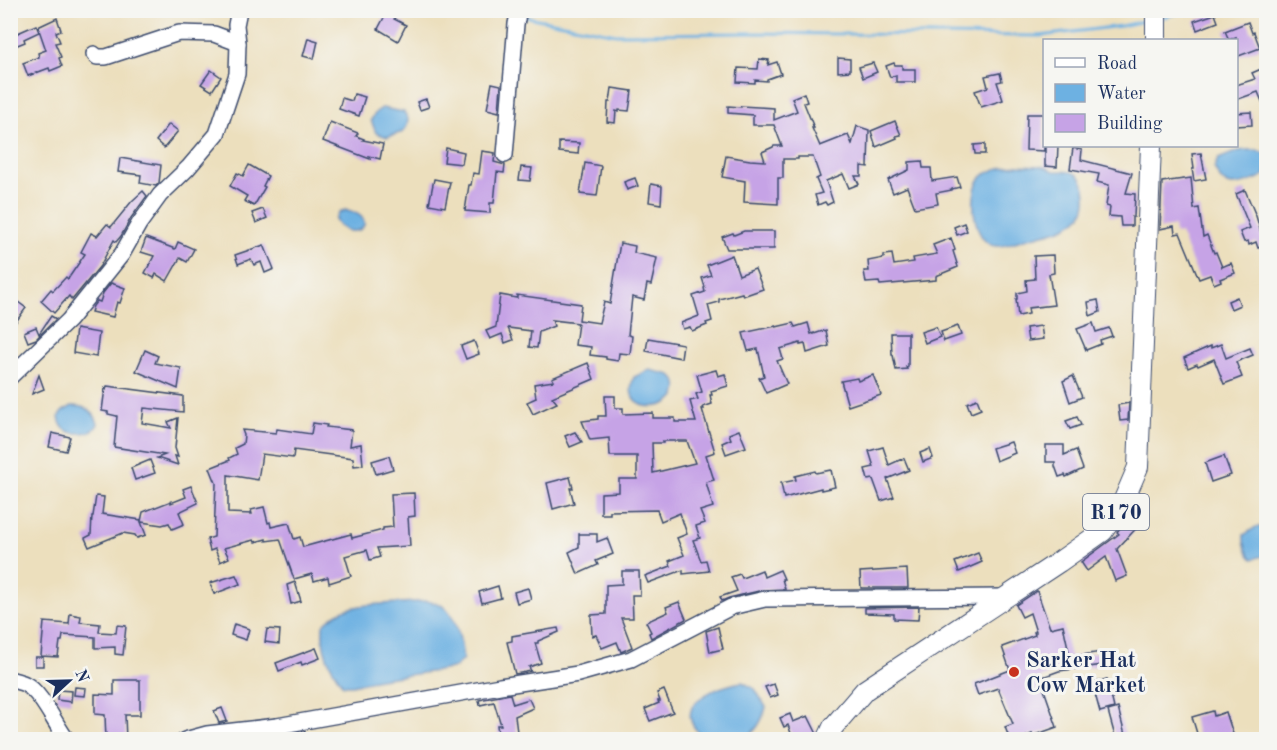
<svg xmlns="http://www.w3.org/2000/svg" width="1277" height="750" font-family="'Old Standard TT',serif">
<rect width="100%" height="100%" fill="#f6f6f2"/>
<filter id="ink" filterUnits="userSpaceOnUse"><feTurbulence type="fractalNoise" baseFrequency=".0167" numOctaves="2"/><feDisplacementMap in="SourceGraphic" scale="12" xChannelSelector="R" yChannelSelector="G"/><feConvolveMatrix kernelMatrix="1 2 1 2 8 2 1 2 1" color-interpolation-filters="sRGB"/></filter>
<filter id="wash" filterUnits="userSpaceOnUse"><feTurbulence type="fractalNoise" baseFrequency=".008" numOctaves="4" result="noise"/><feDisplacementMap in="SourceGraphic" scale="24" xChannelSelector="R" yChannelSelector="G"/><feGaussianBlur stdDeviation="1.35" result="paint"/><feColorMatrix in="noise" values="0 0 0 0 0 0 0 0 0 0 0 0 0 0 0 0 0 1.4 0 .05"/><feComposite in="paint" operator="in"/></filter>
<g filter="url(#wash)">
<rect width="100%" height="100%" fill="#ecdfbd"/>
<g fill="#6db1e2" stroke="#4470a0" stroke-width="1.5">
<path d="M382,108L404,112L408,119L407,126L403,132L387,137L376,133L371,120L376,112Z"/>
<path d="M1247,150H1257L1266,154V174C1259,179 1236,188 1227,184C1220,181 1218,175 1214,168L1218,159L1238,151Z"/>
<path d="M1018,165C1026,166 1037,165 1045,167C1048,168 1051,170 1054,171C1061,172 1070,170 1076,174C1081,176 1084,184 1085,189C1090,213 1078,222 1058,230C1045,234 1031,237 1018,241C1011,243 1003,247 996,246C973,245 968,193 980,179C988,169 1006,166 1018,165Z"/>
<path d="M345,210C349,212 356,212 359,215C376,227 348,242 335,220C337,214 340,212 345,210Z"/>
<path d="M649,370L671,375C673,377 676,380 677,383C685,412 617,419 634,377Z"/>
<path d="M72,406C85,406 94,410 98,424C93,433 87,433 77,433C66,433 60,427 59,416L63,411Z"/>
<path d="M1256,527H1261L1266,528V555L1253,559C1247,554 1243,543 1244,535Z"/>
<path d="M426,601C431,602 437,603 441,605C457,615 461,641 463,659L455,667L444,670L379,679L352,685H343C329,665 321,650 323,625C328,620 335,614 342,611C363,602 403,604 426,601Z"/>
<path d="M742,682L755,689L766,707C756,744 737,740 705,739C667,707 711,688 742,682Z"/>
</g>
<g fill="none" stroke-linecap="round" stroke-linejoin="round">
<g stroke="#6db1e2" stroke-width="3">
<path d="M522,15L532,18L616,34L748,33L1040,36L1121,26L1148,20"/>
<path d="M1164,17L1188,10"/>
</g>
</g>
<g id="blocks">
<g fill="#c6a3e6" fill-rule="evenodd">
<path d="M388,10H399L394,19L406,25L398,41L378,29Z"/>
<path d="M1215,14L1218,22L1197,30L1194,21Z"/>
<path d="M57,18L61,30L56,32L60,42L55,43L61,57L59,58L62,66L50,71L49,68L28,76L23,63L39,57L38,53L46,50L38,27Z"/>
<path d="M1248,22L1252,33L1254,32L1260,48L1236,57V37L1229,40L1225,31Z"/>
<path d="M36,25L39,32L24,39L25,42L15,46L11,36Z"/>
<path d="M308,38L318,41L314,59L303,56Z"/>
<path d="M838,58L850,59V71L838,72Z"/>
<path d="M759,59L769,60L768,65L777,62L781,74L767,79V81L755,80V83L737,82L738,68L758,69Z"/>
<path d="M873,63L877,72L863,78L859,67Z"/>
<path d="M894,63L895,65H902V69H915V82H896V75L890,77L886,66Z"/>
<path d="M1266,67V111L1258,92L1236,100V85L1255,79L1252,73Z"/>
<path d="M211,70L221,77L212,91L201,84Z"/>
<path d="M1000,73L1002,81L997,82L1003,100L981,107L975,91L988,87L985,76Z"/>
<path d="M492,83L501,85L499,112L487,109Z"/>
<path d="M612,88L632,91L629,111L619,110V112L616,111L615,123L607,122L608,102H610Z"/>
<path d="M804,93L807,102L804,103L814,128H812L820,146L848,135L852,144L857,126L869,130L868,167L861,166V176H855L859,184L849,188L843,174L826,181L833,202L827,205L825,202L818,205L815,195L822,193L816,179L820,177L813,157H798V159H783V178H778V204L744,202L745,181L722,177L726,156L750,160L765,161L762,152L773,147L774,146H782L774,125H753V115L728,113V106L741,107V106L774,108V120L797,111L792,98Z"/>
<path d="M354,94L365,97L359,116L339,109L342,98L352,101Z"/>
<path d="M426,99L429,107L420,110L417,102Z"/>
<path d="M1251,112L1252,125L1236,126V113Z"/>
<path d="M1027,114H1044V151L1026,150Z"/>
<path d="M895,121L901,135L896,136L897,138L876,147L871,131Z"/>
<path d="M330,122L358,133L356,136L364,139L363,140L383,144L380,159L369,156L370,159L323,141Z"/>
<path d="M169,124L178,131L164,148L156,141Z"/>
<path d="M559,142L579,143L578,154L559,152Z"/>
<path d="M985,144V154H975L974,145Z"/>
<path d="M1045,146H1058L1057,167L1045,166Z"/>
<path d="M446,148L464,152L462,164L444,162Z"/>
<path d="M1073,148L1082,150L1081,160L1132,173L1126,193L1135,194L1134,217H1132V226H1121L1120,217L1109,216L1110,207L1106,206L1109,185L1097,182L1099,174L1070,169Z"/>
<path d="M482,151L495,153L494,162L505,165L504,173L497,172L494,203H490V213L465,211L469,185H471L473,173L479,174Z"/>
<path d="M1201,153L1206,179L1194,181L1192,169H1194L1192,154Z"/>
<path d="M120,158L161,165L159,183L156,186L140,183L141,175L118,172Z"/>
<path d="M922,161L923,168H931L932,181L957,177L960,187L952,189V190L936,193L938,204L915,208L907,187L893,193L888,180L909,170V162Z"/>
<path d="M585,163L601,166L597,196L580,194Z"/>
<path d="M249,165L268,176L263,186L265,187L254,206L244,201L247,196L230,186L237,173L243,176Z"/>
<path d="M521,167L532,168L530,181L519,180Z"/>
<path d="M635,178L638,186L627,190L624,182Z"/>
<path d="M1191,178L1194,209L1199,208L1203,237L1207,235L1214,253L1216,252L1222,267L1231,263L1235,273L1220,279L1221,281L1214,284L1210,275L1199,279L1180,233L1175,234L1174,226L1160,229L1162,182Z"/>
<path d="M434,179L450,182L445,207L429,204Z"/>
<path d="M651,184L662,186L661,204L649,202Z"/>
<path d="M1245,190L1256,216L1262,236L1266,235V245L1258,248L1256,242L1249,245L1248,241L1244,242L1240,232L1250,228L1236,194Z"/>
<path d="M143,191L147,196L131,218L121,236L116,242L114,240L100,266L72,300L69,296L54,313L41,301L51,289L53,291L66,277L68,279L85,254L81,252L91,233L97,236L107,224L111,227L132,201Z"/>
<path d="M263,209L267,218L256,223L252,213Z"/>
<path d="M964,223L967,231L957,235L954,227Z"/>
<path d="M744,231H774V249H727L722,237L733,233L734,235Z"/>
<path d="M146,238L175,249L178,242L194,249L187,262L180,258L167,281L156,274L154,278L145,273L154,256L141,252Z"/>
<path d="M951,238L955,250L953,251L958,267L936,276V280L880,285L879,282L866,283L864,271H869L868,261L884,258V255L892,254L894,265L914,262L913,258L937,254L933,245Z"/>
<path d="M620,243L635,246L634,253L657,258L651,285L647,284L644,300L632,297L628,335L632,336L630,354L619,353L618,361L606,359V357L590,355L591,347L575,345L578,323L552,320L554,326L539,332L537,348L529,347L531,331L508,328L513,340L505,343L502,334L490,339L486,331L496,327L500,295L517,298V295L581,304L579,320L599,323L604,302L610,304Z"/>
<path d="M264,245L274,269L265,273L261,262L254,265L251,259L238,264L235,255Z"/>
<path d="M732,255L739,275L755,269L763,289L743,296L742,293L719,299V302L708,305L712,321L706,323L707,325L692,331L690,327L683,329L681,323L699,316L693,296L705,292L704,288L705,287L702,278L711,275L707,265Z"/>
<path d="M1053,255L1054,273L1049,274L1054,305L1028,308L1029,314L1018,316L1016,299H1017V293L1027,291L1026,280L1035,279L1034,256Z"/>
<path d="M111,283L125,288L120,303L117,302L113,317L91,312L93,306L97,301L100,302L103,293Z"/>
<path d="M10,296L26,308L10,330Z"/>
<path d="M1237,297L1240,305L1231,309L1228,301Z"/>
<path d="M1098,300L1100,312L1090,316L1088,302Z"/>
<path d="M51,316L56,319L36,339L28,342L24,332L36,327L39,334Z"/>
<path d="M793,323L795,327L808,323L811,334L814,333V334L826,330L829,346L807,353L805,344L800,345V343L780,349L783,359L777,361L787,384L766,393L759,378L764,376L758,349L748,351L743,333L776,326V327Z"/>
<path d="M1093,323L1096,332L1109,328L1112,336L1100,340L1101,344L1086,350L1077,329Z"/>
<path d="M958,326L961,335L944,341L941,332Z"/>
<path d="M1041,326L1043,339L1028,341L1026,328Z"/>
<path d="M936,327L940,337L925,343L921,332Z"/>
<path d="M76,329L99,333L96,357L73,353Z"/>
<path d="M891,333H908V367H906L907,369L896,370L893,355H892Z"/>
<path d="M648,338L683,344L681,358L646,351Z"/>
<path d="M474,341L479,354L466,359L461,346Z"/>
<path d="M1221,344L1226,358L1250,348L1253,355L1236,362L1242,377L1224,384L1214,359L1198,366L1197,364L1188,368L1184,358L1211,346V348Z"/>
<path d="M145,350L158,356L155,363L181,368L178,389L136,371Z"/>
<path d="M588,363L594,379L552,397L557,403L533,414L527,402L536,398L534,384L554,381L552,378Z"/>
<path d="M716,370L718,376L725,374L728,386L711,391L712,395H710L712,404L703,407L704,409H702L715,452L706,455L714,480L706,482L713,507L700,511L705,523L696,526L700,538L693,540L701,561L706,560L709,571L683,574V570L648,583L645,576L671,566L669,561L684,555L677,538L687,534L680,513L661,521L657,510L610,511V514H601V493L619,492V479H637V456H610L609,438L590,440L582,421L598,419V416H606L605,396H615V408H623V414L653,413V418H675V422H696L690,401L698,399L696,394L702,392L697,375ZM663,441H687L695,463L653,473L652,443H663Z"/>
<path d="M39,375L44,389L32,394Z"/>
<path d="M873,375L881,395L848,406L841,381L857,378L858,381Z"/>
<path d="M1073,376L1082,397L1070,402L1063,381Z"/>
<path d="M107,386L183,396V412L144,408L142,423L171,428L168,422L178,418L175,448L178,457L175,456L178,465L157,458L165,455L114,447L117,416L108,414V412L102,411L105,388L106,389Z"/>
<path d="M977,399L981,409L971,413L967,403Z"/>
<path d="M1129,403L1128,420L1120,421L1118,405Z"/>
<path d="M1077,417L1081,425L1070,429L1066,421Z"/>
<path d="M313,423L327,425L326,427L352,430L350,446L361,444L363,465L354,466L353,458L294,450L293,458L262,454L258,480L228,475V513L252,514L251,510L264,507L268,523L270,522L271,527L289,523L294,539L300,537L303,547L351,534L352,538L383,530V528L393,527L391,494L414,493L415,516L408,517L410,546L377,548L380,557L370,560L367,550L345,556L351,576L329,583L328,577L314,581L312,574L294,579L280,539L266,541V539L255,542L254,540L224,548L229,558L220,562L215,549L210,551L207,539L214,537L216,483L210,468L230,460L229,458L237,454L235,448L243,444L244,435L242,430L276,433L277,429L311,434Z"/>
<path d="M739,430L746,447L726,454L722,443L731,439L729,434Z"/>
<path d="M575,432L582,442L570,447L565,436Z"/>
<path d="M52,433L70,437L66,451L49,447Z"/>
<path d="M1011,442L1015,453L996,461L992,448Z"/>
<path d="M1046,445H1064V455L1076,450L1083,469L1066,477L1065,475L1059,477L1055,466V462H1046Z"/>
<path d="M883,447L889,465L904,458L909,470L887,479L894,497L881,501L873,479L868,480L865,469L874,467L869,451Z"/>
<path d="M930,449L933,458L923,462L920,453Z"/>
<path d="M389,456L393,469L376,474L372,461Z"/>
<path d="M1224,456L1231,475L1211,482L1205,463Z"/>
<path d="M150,460L155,473L135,480L131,468Z"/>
<path d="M831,470L835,487L821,490V488L784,498L781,483L796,480L795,476L815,471L816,473Z"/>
<path d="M570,477L573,488H570L574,503L553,509L547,483Z"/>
<path d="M191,486L198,503L179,512L184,524L172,529L169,523L162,525L141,522L146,535L137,538L135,535L123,533L89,547L85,538L91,535L92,516H93L96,496L104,497L102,514L141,520V521L143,512L171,501V503L186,497L183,489Z"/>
<path d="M1135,511L1144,520L1117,549L1127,576L1115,581L1106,557L1087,571L1081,562L1119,534L1117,532L1120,528Z"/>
<path d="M579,534H597V542L607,538L613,554L596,561L598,565L578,574L569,552L579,547Z"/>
<path d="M978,553L982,562L959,572L955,562Z"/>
<path d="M907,569L908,588H861L860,572Z"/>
<path d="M762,570L764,577L780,570L784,579H782L785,589L763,590L729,598L722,601L720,597L737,591L731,577L740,574L742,578Z"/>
<path d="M622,571H639L640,595H632L633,618H621L632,647L621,652L617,642L602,648L596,635L592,636L591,615L606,614V585L622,584Z"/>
<path d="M236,575L240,584L214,594L210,583Z"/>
<path d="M295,582L301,601L291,604L287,585Z"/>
<path d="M498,586L501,598L482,603L479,592Z"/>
<path d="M528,588L531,599L517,603L514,592Z"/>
<path d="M1037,591L1050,628L1063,625L1070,657L1101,652L1103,665L1059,671L1040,678L1057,727L1032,736V734L1018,740H1010L1005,727L1013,724L998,688L978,695L974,684L1010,670L1002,647L1035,635L1034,632H1036L1030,613L1022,617L1016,605Z"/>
<path d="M679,602L686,619L651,638L649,633L651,632L646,622L668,612L666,607Z"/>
<path d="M919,607L918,620L894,619V614L865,613V608Z"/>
<path d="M70,614L81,616L80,622L100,624L99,632L116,633L117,625L126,626L123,655L115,654V647L95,648V637L63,635L62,641H60L58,657L41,656L44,622L69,624Z"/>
<path d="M234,624L249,629L246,640L231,635Z"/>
<path d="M718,627L723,649L710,652L706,631Z"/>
<path d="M558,628L559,632L538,641V643H535L541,663L529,667L531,671L515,674L507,642L512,641V636Z"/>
<path d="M267,629L280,630L279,644L265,642Z"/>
<path d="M316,648L320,658L302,665L301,662L279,671L276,663Z"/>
<rect x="35" y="657" width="8" height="9"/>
<path d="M1107,679L1114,708L1100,712L1092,683Z"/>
<path d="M114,680H140V715H125L126,740H106L105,715L95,714V694L114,695Z"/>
<path d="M774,684L778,695L770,698L765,687Z"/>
<path d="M75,687L86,688L85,696L74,695Z"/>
<path d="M58,690L72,691L71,702L57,700Z"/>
<path d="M664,690L673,712L650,721L645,709L659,703L658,701H660L657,693Z"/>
<path d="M510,694L513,704L529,699L533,708L515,716L518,740H499L497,725H501L494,702L480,705L479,700Z"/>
<path d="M222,708L227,721L219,723L214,711Z"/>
<path d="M1118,708L1125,735H1123L1124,740H1116L1108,711Z"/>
<path d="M1213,711L1214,716L1226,712L1235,740H1199L1192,717Z"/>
<path d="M790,714L793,722L808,716L817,734L816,737L809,740H796L794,735L792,736L788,725L784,727L780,718Z"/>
<path d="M305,731V732L299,737V740H245Z"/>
</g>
</g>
</g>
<g filter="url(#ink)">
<use href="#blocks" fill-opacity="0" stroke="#3a496c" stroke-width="1.5"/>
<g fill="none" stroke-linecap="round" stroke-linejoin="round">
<defs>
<g id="minor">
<path d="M94,54L97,57H106L179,33L214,34L238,43"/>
<path d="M505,155L516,24L519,10"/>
<path d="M10,377L69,320L122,254L139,224L160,195L188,168L217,134L237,74L238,43L236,25L239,10"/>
<path d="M10,679C15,681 21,682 25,684C41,692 55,724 67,740"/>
<path d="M185,740L207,734L277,726L500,686L578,674L631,659L731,607L765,599L1006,597"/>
</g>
<g id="major">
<path d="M1156,40V10"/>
<path d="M827,740L833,727L865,690L1059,562L1103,531L1123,502L1138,467L1151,146"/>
</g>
</defs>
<use href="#minor" stroke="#3a496c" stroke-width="18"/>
<use href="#major" stroke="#3a496c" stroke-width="22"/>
<use href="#minor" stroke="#fff" stroke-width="15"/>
<use href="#major" stroke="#fff" stroke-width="20"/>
</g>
</g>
<circle fill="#c8321e" stroke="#f6f6f2" stroke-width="2" cx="1014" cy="672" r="6"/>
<g text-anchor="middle" stroke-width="6" stroke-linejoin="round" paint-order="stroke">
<rect fill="#f6f6f2" stroke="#5d6b8a" stroke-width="1.5" x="1083" y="494" width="66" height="36" rx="4.5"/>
<g font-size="21" font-weight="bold" fill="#1b2f5e">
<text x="1116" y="519">R170</text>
</g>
<g font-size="22" font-weight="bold" fill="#1b2f5e" stroke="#f6f6f2" text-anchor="start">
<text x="1026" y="667">Sarker Hat<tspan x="1026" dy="25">Cow Market</tspan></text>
</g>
</g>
<rect width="1277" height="750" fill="none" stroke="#f6f6f2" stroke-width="36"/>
<rect x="1043" y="39" width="195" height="108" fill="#f6f6f2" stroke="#9ea6b7" stroke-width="1.5"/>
<rect x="1055" y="58" width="30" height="9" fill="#ffffff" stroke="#9ea6b7" stroke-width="1.5"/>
<text x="1097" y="69" font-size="18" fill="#1b2f5e">Road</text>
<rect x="1055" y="84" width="30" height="18" fill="#6db1e2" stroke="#9ea6b7" stroke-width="1.5"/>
<text x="1097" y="99" font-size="18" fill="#1b2f5e">Water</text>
<rect x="1055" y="114" width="30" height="18" fill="#c6a3e6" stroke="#9ea6b7" stroke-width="1.5"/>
<text x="1097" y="129" font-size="18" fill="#1b2f5e">Building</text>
<g transform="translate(69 681) rotate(68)" stroke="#f6f6f2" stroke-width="4.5" paint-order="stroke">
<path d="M0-4.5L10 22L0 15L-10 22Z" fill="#1b2f5e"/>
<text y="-9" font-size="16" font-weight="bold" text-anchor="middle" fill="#1b2f5e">N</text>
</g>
</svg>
